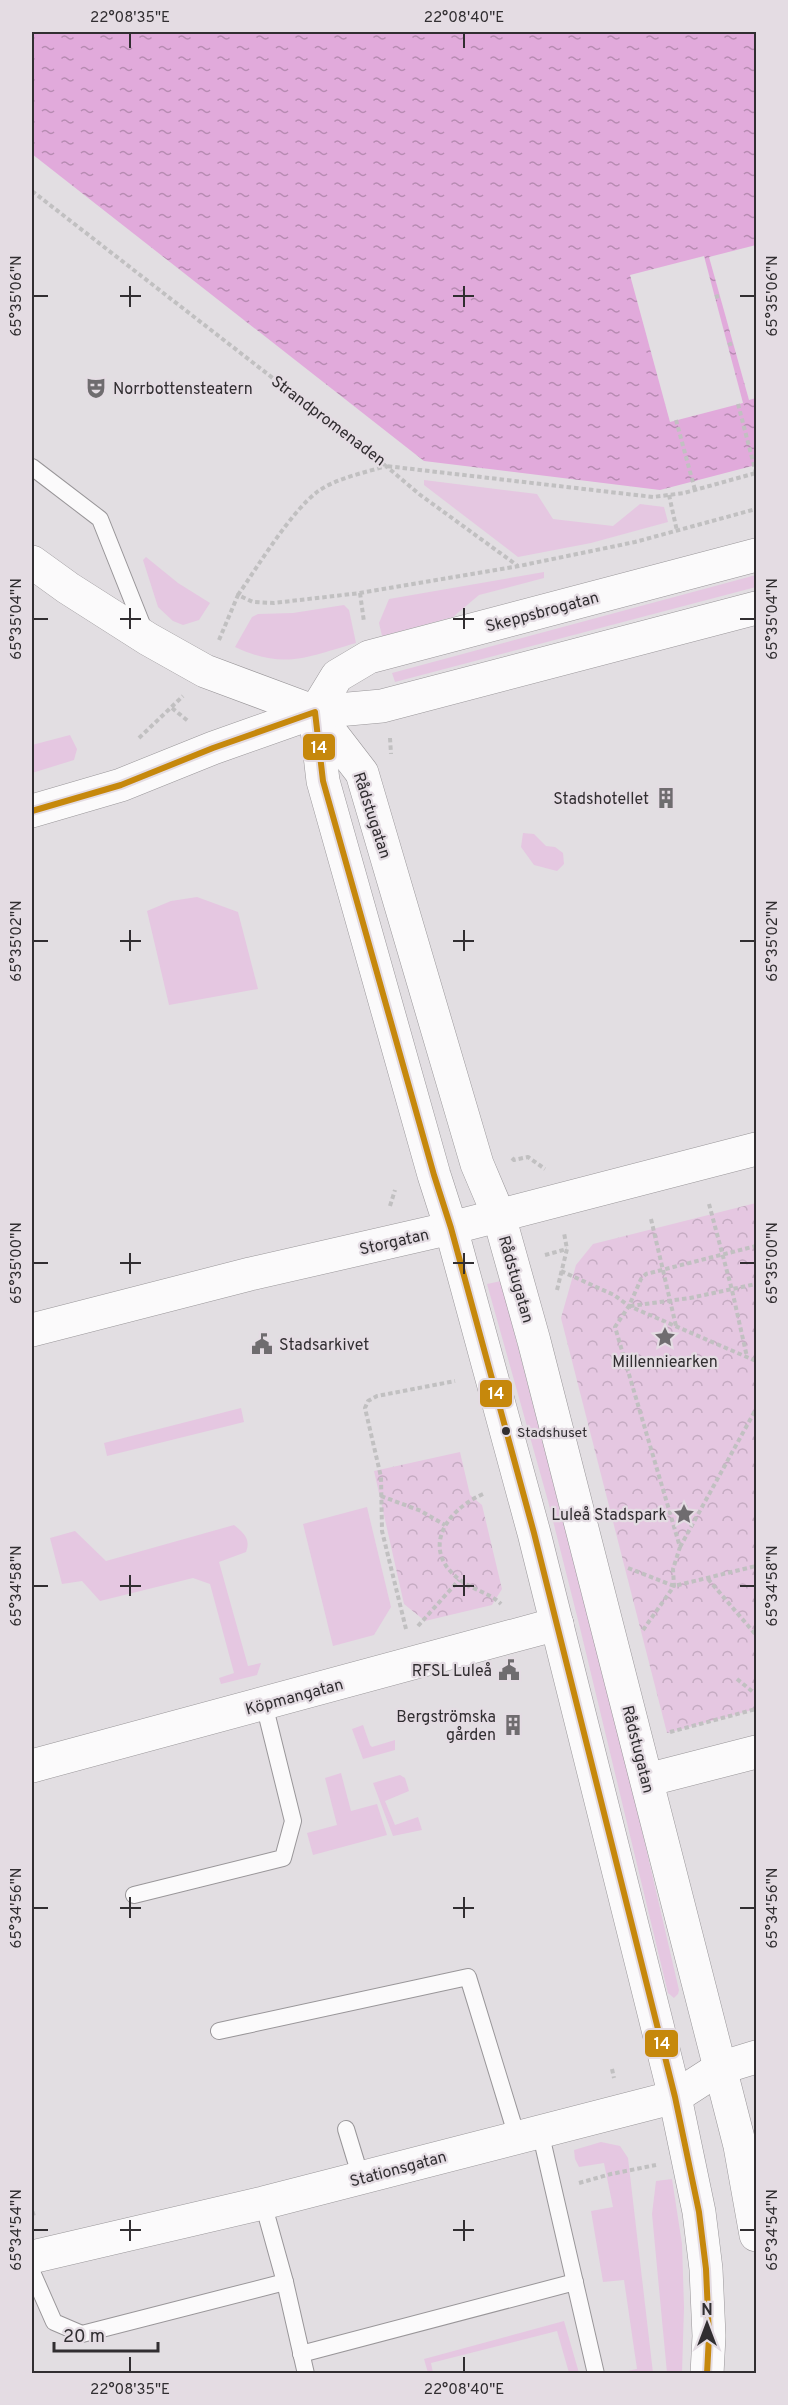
<svg xmlns="http://www.w3.org/2000/svg" width="788" height="2405" font-family="Overpass,sans-serif">
<defs>
<pattern id="forest-crowns" width="20" height="18" patternUnits="userSpaceOnUse" patternTransform="scale(1.5)"><rect width="20" height="18" fill="#e5c7e1"/><path d="M2 6a3 3 0 1 1 6 0M12 15a3 3 0 1 1 6 0" fill="none" stroke="#c5abc2"/></pattern>
<pattern id="water-ripples" width="26" height="14" patternUnits="userSpaceOnUse" patternTransform="scale(1.5)"><rect width="26" height="14" fill="#e1aadb"/><path d="M2 4q2-2 4 0t4 0M15 11q2-2 4 0t4 0" fill="none" stroke="#b78bb2"/></pattern>
</defs>
<rect width="100%" height="100%" fill="#e2dee2"/>
<g fill="#e5c7e1">
<path d="M424,480L537,494L553,519L613,526L640,504L664,507L668,522L591,543L518,557L424,485Z"/>
<path d="M146,557L178,583L210,603L199,620L183,625L173,621L158,607L143,560Z"/>
<path d="M544,572V578L479,595L453,617L382,636L379,623L389,599Z"/>
<path d="M756,575V587L395,682L392,673Z"/>
<path d="M344,605L349,610L356,643C307,657 284,670 235,647L252,617L258,614L293,613Z"/>
<path d="M70,735L77,749L74,760L32,773V745Z"/>
<path d="M523,833L534,834L546,846L555,847L563,853L564,864L557,871L534,865L521,847Z"/>
<path d="M197,897L238,912L258,989L169,1005L147,911L171,901Z"/>
<path d="M501,1281L636,1805L679,1990L678,1994L674,1998L668,1993L580,1628L548,1501L487,1284Z"/>
<path d="M241,1408L244,1422L107,1456L104,1443Z"/>
<path d="M367,1507L391,1607L374,1635L333,1646L303,1524Z"/>
<path d="M234,1525C244,1533 251,1539 246,1552L219,1562L248,1666L261,1663L257,1675L221,1684L219,1678L234,1673L210,1584L193,1578L100,1601L82,1581L62,1584L50,1538L75,1531L106,1561Z"/>
<path d="M363,1725L370,1745L372,1747L395,1740V1750L363,1759L352,1729Z"/>
<path d="M341,1773L351,1811L377,1804L387,1835L313,1855L307,1833L337,1825L325,1778Z"/>
<path d="M400,1775L405,1778L409,1791L385,1801L395,1825L418,1817L422,1830L393,1836L373,1783Z"/>
<path d="M601,2142L620,2146L628,2158L653,2373H618L637,2369L624,2280L603,2282L591,2211L613,2207L604,2163L579,2167L575,2159L574,2150Z"/>
<path d="M672,2179L682,2244L684,2307L682,2373H667L652,2214L656,2181Z"/>
<path d="M564,2321L579,2373H569L557,2331L431,2363L433,2373H428L424,2359Z"/>
</g>
<g fill="url(#forest-crowns)">
<path d="M756,1203V1709L667,1733L561,1318L576,1265L593,1244Z"/>
<path d="M460,1452L470,1495L482,1505L502,1589L492,1605L425,1621L404,1604L374,1471Z"/>
</g>
<path fill="url(#water-ripples)" d="M32,32H756V465L660,490L424,461L32,154Z"/>
<g fill="#e2dee2">
<path d="M756,245V398L749,400L709,257Z"/>
<path d="M704,256L743,403L670,422L630,275Z"/>
</g>
<g fill="none" stroke-linecap="round" stroke-linejoin="round">
<defs>
<g id="service">
<path d="M32,467L100,519L145,632"/>
<path d="M134,1895L283,1858L293,1821L264,1704"/>
<path d="M219,2031L468,1977L517,2137"/>
<path d="M346,2129L361,2178"/>
<path d="M540,2131L596,2374"/>
<path d="M263,2203L285,2282L306,2374"/>
<path d="M32,2272L54,2322L82,2334L285,2282"/>
<path d="M301,2354L575,2282"/>
</g>
<g id="minor">
<path d="M32,562L68,588L148,639L205,671L315,712"/>
<path d="M32,1330L250,1274L451,1228L756,1149"/>
<path d="M32,1766L557,1624"/>
<path d="M647,1780L756,1752"/>
<path d="M32,2257L263,2203L675,2097L720,2068L756,2057"/>
</g>
<path id="tertiary" d="M32,811L121,785L213,748L315,712"/>
<g id="secondary">
<path d="M315,712L323,781L434,1175L451,1228L534,1533L675,2097L699,2212L706,2269L709,2336L707,2374"/>
<path d="M315,712L362,773L477,1164L499,1216L534,1341L740,2146L756,2235"/>
<path d="M315,712L337,676L369,657L756,555"/>
<path d="M315,712L382,706L756,608"/>
</g>
</defs>
<use href="#service" stroke="#999699" stroke-width="18"/>
<use href="#minor" stroke="#999699" stroke-width="34"/>
<use href="#tertiary" stroke="#999699" stroke-width="34"/>
<use href="#secondary" stroke="#999699" stroke-width="34"/>
<g stroke="#c1c0c1" stroke-width="4" stroke-dasharray="4.5 3" stroke-linecap="butt">
<path d="M32,191L386,466L653,497L684,493L756,473"/>
<path d="M715,297L719,296"/>
<path d="M728,345L733,343"/>
<path d="M738,404L756,473"/>
<path d="M676,420L695,490"/>
<path d="M669,495L677,531"/>
<path d="M360,593L364,622"/>
<path d="M238,595C258,566 290,513 317,492C336,478 364,473 386,466L419,494L518,566"/>
<path d="M219,640L238,595L253,602L274,603L360,593L519,566L635,542L756,509"/>
<path d="M172,708L188,721"/>
<path d="M139,738L183,696"/>
<path d="M390,738L391,754"/>
<path d="M512,1158L514,1160L528,1157L545,1169"/>
<path d="M709,1204L732,1290L747,1357"/>
<path d="M390,1206L395,1190"/>
<path d="M651,1219L676,1326"/>
<path d="M545,1255L567,1249"/>
<path d="M561,1271L614,1295L629,1306L756,1361"/>
<path d="M557,1290L567,1249L564,1233"/>
<path d="M630,1306L690,1298L756,1284"/>
<path d="M483,1494C445,1511 420,1550 460,1580C473,1590 490,1593 501,1604"/>
<path d="M381,1496L421,1511L445,1525"/>
<path d="M680,1547L756,1409"/>
<path d="M628,1568L674,1586L756,1566"/>
<path d="M708,1579L756,1635"/>
<path d="M418,1626L459,1580"/>
<path d="M406,1629L382,1531L381,1477L365,1408L368,1401L377,1396L455,1381"/>
<path d="M643,1630L674,1586L673,1569L680,1547L615,1327L629,1306L641,1279L646,1274L756,1246"/>
<path d="M737,1679L753,1692L756,1690"/>
<path d="M670,1732L756,1709"/>
<path d="M612,2069L614,2078"/>
<path d="M579,2183L611,2174L656,2165"/>
<path d="M32,2214L35,2213"/>
</g>
<use href="#service" stroke="#fbfafb" stroke-width="16"/>
<use href="#minor" stroke="#fbfafb" stroke-width="33"/>
<use href="#tertiary" stroke="#fbfafb" stroke-width="33"/>
<use href="#secondary" stroke="#fbfafb" stroke-width="33"/>
<defs>
<path id="bus-1" d="M32,811L121,785L213,748L315,712L323,781L434,1175L451,1228L534,1533L675,2097L699,2212L706,2269L709,2336L707,2374"/>
</defs>
<use href="#bus-1" stroke="#e4dce3" stroke-width="10"/>
<use href="#bus-1" stroke="#c6880c" stroke-width="6"/>
</g>
<path fill="none" stroke="#312e31" stroke-width="2" d="M130,33V48M464,33V48M130,286V307M464,286V307M33,296H48M120,296H141M453,296H474M740,296H755M130,608V629M464,608V629M33,619H48M120,619H141M453,619H474M740,619H755M130,930V951M464,930V951M33,941H48M120,941H141M453,941H474M740,941H755M130,1253V1274M464,1253V1274M33,1263H48M120,1263H141M453,1263H474M740,1263H755M130,1575V1596M464,1575V1596M33,1586H48M120,1586H141M453,1586H474M740,1586H755M130,1897V1918M464,1897V1918M33,1908H48M120,1908H141M453,1908H474M740,1908H755M130,2220V2241M464,2220V2241M33,2230H48M120,2230H141M453,2230H474M740,2230H755M130,2357V2372M464,2357V2372"/>
<defs>
<symbol id="theatre-bare" viewBox="-9 -9 18 18"><path d="M-5-5.5Q0-4 5-5.5V0Q5 5 0 6Q-5 5-5 0ZM-3.3-2.5H-1v1.5H-3.3ZM1-2.5H3.3v1.5H1ZM-2.8 1Q0 5.5 2.8 1Z" fill="#6f6c6f" stroke="#e4dce3" stroke-width="2.5" paint-order="stroke"/></symbol>
<symbol id="building-bare" viewBox="-9 -9 18 18"><path d="M-4-6H4V6H1V3H-1V6H-4ZM-2.5-4.3h1.7v1.8h-1.7ZM.8-4.3h1.7v1.8H.8ZM-2.5-1h1.7V.8h-1.7ZM.8-1h1.7V.8H.8Z" fill="#6f6c6f" stroke="#e4dce3" stroke-width="2.5" paint-order="stroke"/></symbol>
<symbol id="sight-bare" viewBox="-9 -9 18 18"><path d="M0-6L1.8-2.2L6-1.7L2.9 1.2L3.7 5.4L0 3.3L-3.7 5.4L-2.9 1.2L-6-1.7L-1.8-2.2Z" fill="#6f6c6f" stroke="#e4dce3" stroke-width="2.5" paint-order="stroke"/></symbol>
<symbol id="civic-bare" viewBox="-9 -9 18 18"><path d="M-.6-6.5H3V-4.5H.6V-3L4-1V1h2V6H-6V1h2V-1L-.6-3ZM-1.2 2.5V6h2.4V2.5Z" fill="#6f6c6f" stroke="#e4dce3" stroke-width="2.5" paint-order="stroke"/></symbol>
</defs>
<g fill-rule="evenodd">
<use href="#theatre-bare" x="81" y="373" width="30" height="30"/>
<use href="#building-bare" x="651" y="783" width="30" height="30"/>
<use href="#sight-bare" x="650" y="1322" width="30" height="30"/>
<use href="#civic-bare" x="247" y="1329" width="30" height="30"/>
<use href="#sight-bare" x="669" y="1499" width="30" height="30"/>
<use href="#civic-bare" x="494" y="1655" width="30" height="30"/>
<use href="#building-bare" x="498" y="1710" width="30" height="30"/>
</g>
<circle fill="#312e31" stroke="#e4dce3" stroke-width="2" cx="506" cy="1431" r="5"/>
<g text-anchor="middle" stroke-width="4.5" stroke-linejoin="round" paint-order="stroke">
<g font-size="14" fill="#312e31" stroke="#e4dce3" text-anchor="start">
<text x="517" y="1437">Stadshuset</text>
</g>
<g font-size="16" fill="#312e31" stroke="#e4dce3" text-anchor="end">
<text x="113" y="394" text-anchor="start">Norrbottensteatern</text>
<text x="649" y="804">Stadshotellet</text>
<text x="279" y="1350" text-anchor="start">Stadsarkivet</text>
<text x="665" y="1367" text-anchor="middle">Millenniearken</text>
<text x="667" y="1520">Luleå Stadspark</text>
<text x="492" y="1676">RFSL Luleå</text>
<text x="496" y="1722">Bergströmska<tspan x="496" dy="18">gården</tspan></text>
</g>
<g font-size="16" fill="#312e31" stroke="#e4dce3">
<text transform="translate(329 420) rotate(37)" y="6">Strandpromenaden</text>
<text transform="translate(542 611) rotate(-15)" y="6">Skeppsbrogatan</text>
<text transform="translate(373 815) rotate(72)" y="6">Rådstugatan</text>
<text transform="translate(394 1241) rotate(-13)" y="6">Storgatan</text>
<text transform="translate(517 1279) rotate(74)" y="6">Rådstugatan</text>
<text transform="translate(294 1696) rotate(-15)" y="6">Köpmangatan</text>
<text transform="translate(639 1749) rotate(76)" y="6">Rådstugatan</text>
<text transform="translate(398 2168) rotate(-15)" y="6">Stationsgatan</text>
</g>
</g>
<g stroke="#e4dce3" stroke-width="2">
<rect x="302" y="733" width="34" height="28" rx="6" fill="#c6880c"/>
<rect x="479" y="1379" width="34" height="29" rx="6" fill="#c6880c"/>
<rect x="644" y="2029" width="35" height="29" rx="6" fill="#c6880c"/>
</g>
<g font-size="16" text-anchor="middle" font-weight="bold" fill="#fff">
<text x="319" y="753">14</text>
<text x="496" y="1399">14</text>
<text x="662" y="2049">14</text>
</g>
<rect width="788" height="2405" fill="none" stroke="#e4dce3" stroke-width="66"/>
<g transform="translate(707 2324)" stroke="#e4dce3" stroke-width="4.5" paint-order="stroke">
<path d="M0-4.5L10 22L0 15L-10 22Z" fill="#312e31"/>
<text y="-9" font-size="16" font-weight="bold" text-anchor="middle" fill="#312e31">N</text>
</g>
<path d="M54 2342v9h104v-9" fill="none" stroke="#312e31" stroke-width="3"/>
<text x="63" y="2342" font-size="18" fill="#312e31" stroke="#e4dce3" stroke-width="4.5" paint-order="stroke">20 m</text>
<rect x="33" y="33" width="722" height="2339" fill="none" stroke="#312e31" stroke-width="2"/>
<g font-size="15" text-anchor="middle" fill="#312e31">
<text x="130" y="22">22°08'35"E</text>
<text x="464" y="22">22°08'40"E</text>
<text transform="translate(16 296) rotate(-90)" y="5">65°35'06"N</text>
<text transform="translate(772 296) rotate(-90)" y="5">65°35'06"N</text>
<text transform="translate(16 619) rotate(-90)" y="5">65°35'04"N</text>
<text transform="translate(772 619) rotate(-90)" y="5">65°35'04"N</text>
<text transform="translate(16 941) rotate(-90)" y="5">65°35'02"N</text>
<text transform="translate(772 941) rotate(-90)" y="5">65°35'02"N</text>
<text transform="translate(16 1263) rotate(-90)" y="5">65°35'00"N</text>
<text transform="translate(772 1263) rotate(-90)" y="5">65°35'00"N</text>
<text transform="translate(16 1586) rotate(-90)" y="5">65°34'58"N</text>
<text transform="translate(772 1586) rotate(-90)" y="5">65°34'58"N</text>
<text transform="translate(16 1908) rotate(-90)" y="5">65°34'56"N</text>
<text transform="translate(772 1908) rotate(-90)" y="5">65°34'56"N</text>
<text transform="translate(16 2230) rotate(-90)" y="5">65°34'54"N</text>
<text transform="translate(772 2230) rotate(-90)" y="5">65°34'54"N</text>
<text x="130" y="2394">22°08'35"E</text>
<text x="464" y="2394">22°08'40"E</text>
</g>
</svg>
